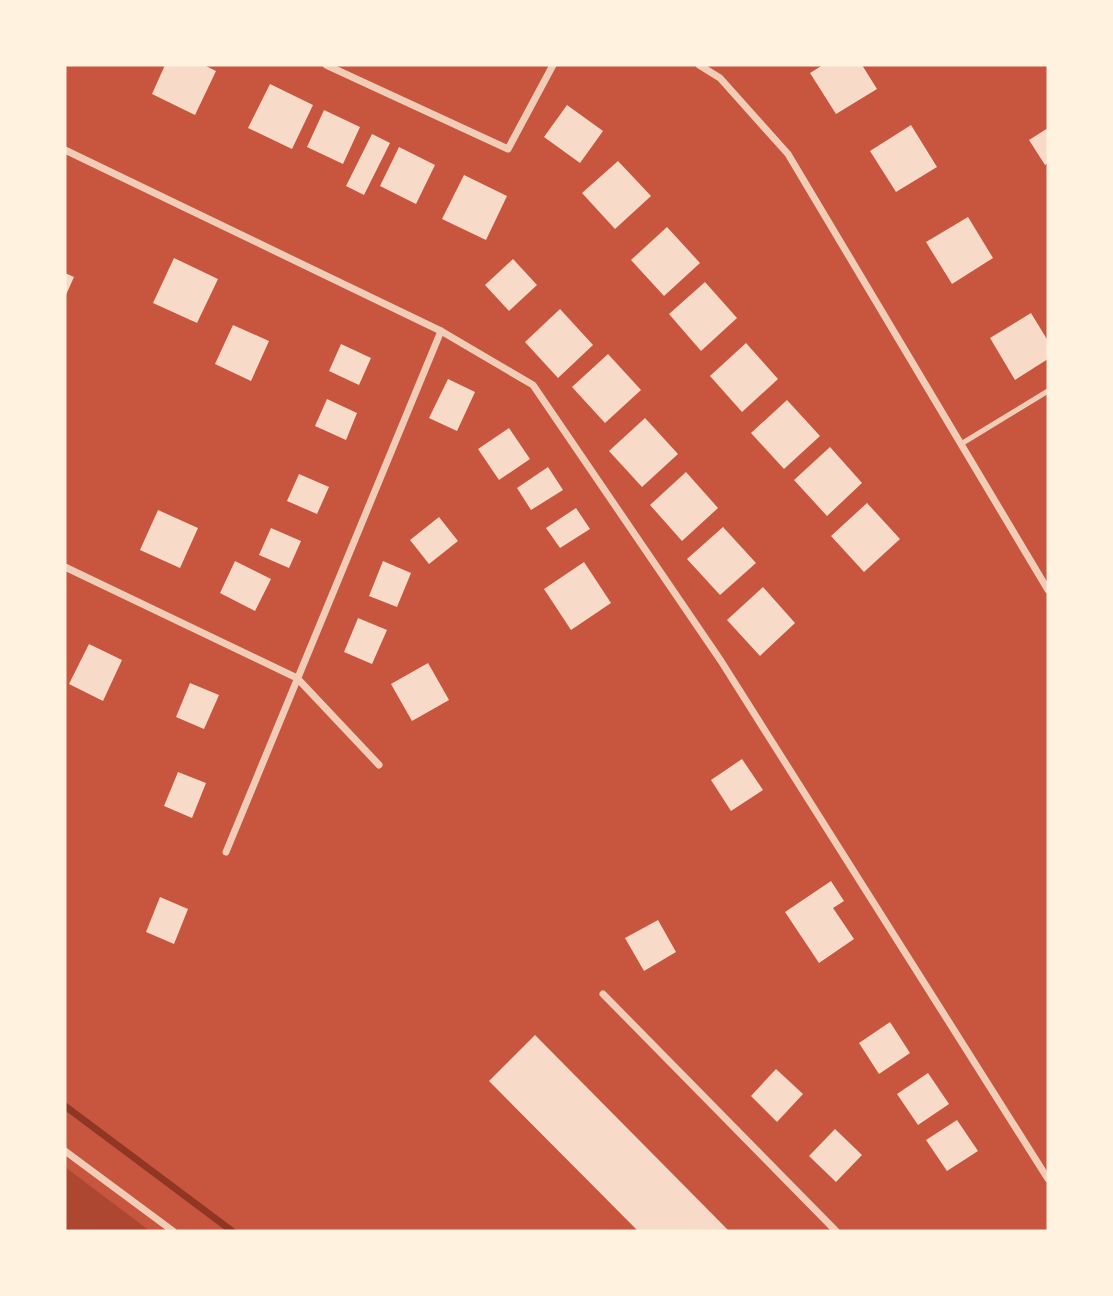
<svg xmlns="http://www.w3.org/2000/svg" width="1113" height="1296" font-family="Mulish,sans-serif">
<rect width="100%" height="100%" fill="#c8553d"/>
<path fill="#ae4732" d="M65,1167L150,1231H65Z"/>
<g fill="none" stroke-linecap="round" stroke-linejoin="round">
<path stroke="#8f3625" stroke-width="7" d="M65,1106L232,1231"/>
</g>
<g fill="#f7dbc8">
<path d="M165,65H204L216,71L195,115L152,94Z"/>
<path d="M823,65H862L877,89L836,114L810,73Z"/>
<path d="M270,84L313,105L292,149L248,128Z"/>
<path d="M567,105L603,131L580,163L544,137Z"/>
<path d="M324,110L360,127L343,164L307,147Z"/>
<path d="M911,125L937,167L896,192L870,151Z"/>
<path d="M1048,128V163L1045,165L1029,140Z"/>
<path d="M372,134L390,143L364,195L346,186Z"/>
<path d="M399,147L435,165L416,204L380,186Z"/>
<path d="M618,161L651,196L615,229L582,193Z"/>
<path d="M464,175L507,196L486,240L442,219Z"/>
<path d="M968,217L993,258L952,284L926,242Z"/>
<path d="M667,227L700,263L664,296L631,260Z"/>
<path d="M174,258L218,279L197,323L153,303Z"/>
<path d="M513,259L537,285L509,311L485,285Z"/>
<path d="M65,273L74,277L65,297Z"/>
<path d="M705,282L737,318L701,351L669,314Z"/>
<path d="M560,309L593,345L558,378L525,342Z"/>
<path d="M1031,313L1048,341V359L1015,380L990,338Z"/>
<path d="M233,325L269,341L251,381L215,364Z"/>
<path d="M746,343L778,379L742,412L710,376Z"/>
<path d="M341,344L371,358L359,385L329,371Z"/>
<path d="M608,354L641,390L605,423L572,387Z"/>
<path d="M448,379L475,392L457,431L429,418Z"/>
<path d="M327,399L357,413L346,440L315,426Z"/>
<path d="M787,400L820,436L784,469L751,433Z"/>
<path d="M645,418L678,454L642,487L609,451Z"/>
<path d="M509,428L530,459L499,480L478,449Z"/>
<path d="M830,447L862,483L827,516L794,480Z"/>
<path d="M548,467L563,490L531,510L517,488Z"/>
<path d="M686,472L718,508L682,541L650,505Z"/>
<path d="M299,474L329,487L317,514L287,501Z"/>
<path d="M867,503L900,539L864,572L831,536Z"/>
<path d="M576,508L590,529L560,548L546,528Z"/>
<path d="M158,510L198,528L180,568L140,550Z"/>
<path d="M439,517L458,541L429,564L410,540Z"/>
<path d="M723,527L756,563L720,595L687,559Z"/>
<path d="M271,528L301,541L289,568L259,555Z"/>
<path d="M235,561L271,579L255,611L220,593Z"/>
<path d="M383,561L411,573L397,607L369,596Z"/>
<path d="M584,562L611,603L571,630L544,589Z"/>
<path d="M763,587L795,623L760,656L727,620Z"/>
<path d="M358,618L387,630L372,664L344,652Z"/>
<path d="M89,644L122,660L103,701L69,684Z"/>
<path d="M428,663L449,700L412,721L391,684Z"/>
<path d="M190,683L219,695L204,729L176,717Z"/>
<path d="M742,759L763,790L731,811L711,780Z"/>
<path d="M178,772L206,783L192,818L164,806Z"/>
<path d="M831,881L844,901L833,908L854,939L819,963L785,912Z"/>
<path d="M160,897L188,909L174,944L146,932Z"/>
<path d="M658,920L676,952L644,971L625,938Z"/>
<path d="M890,1022L910,1053L879,1074L859,1043Z"/>
<path d="M535,1035L729,1231H638L489,1081Z"/>
<path d="M776,1069L803,1094L777,1122L751,1096Z"/>
<path d="M928,1073L949,1104L918,1125L897,1094Z"/>
<path d="M957,1120L978,1151L947,1171L926,1140Z"/>
<path d="M835,1129L862,1155L836,1182L809,1156Z"/>
</g>
<g fill="none" stroke-linecap="round" stroke-linejoin="round">
<path stroke="#f1ccb7" stroke-width="5" d="M961,444L1048,391"/>
<g stroke="#f1ccb7" stroke-width="7">
<path d="M326,65L508,149L553,65"/>
<path d="M699,65L720,78L788,154L1048,590"/>
<path d="M65,150L441,331L533,385L721,661L1048,1179"/>
<path d="M65,567L297,678L379,765"/>
<path d="M226,852L441,331"/>
<path d="M603,994L836,1231"/>
<path d="M65,1151L173,1231"/>
</g>
</g>
<rect width="1113" height="1296" fill="none" stroke="#fff3e0" stroke-width="133"/>
</svg>
